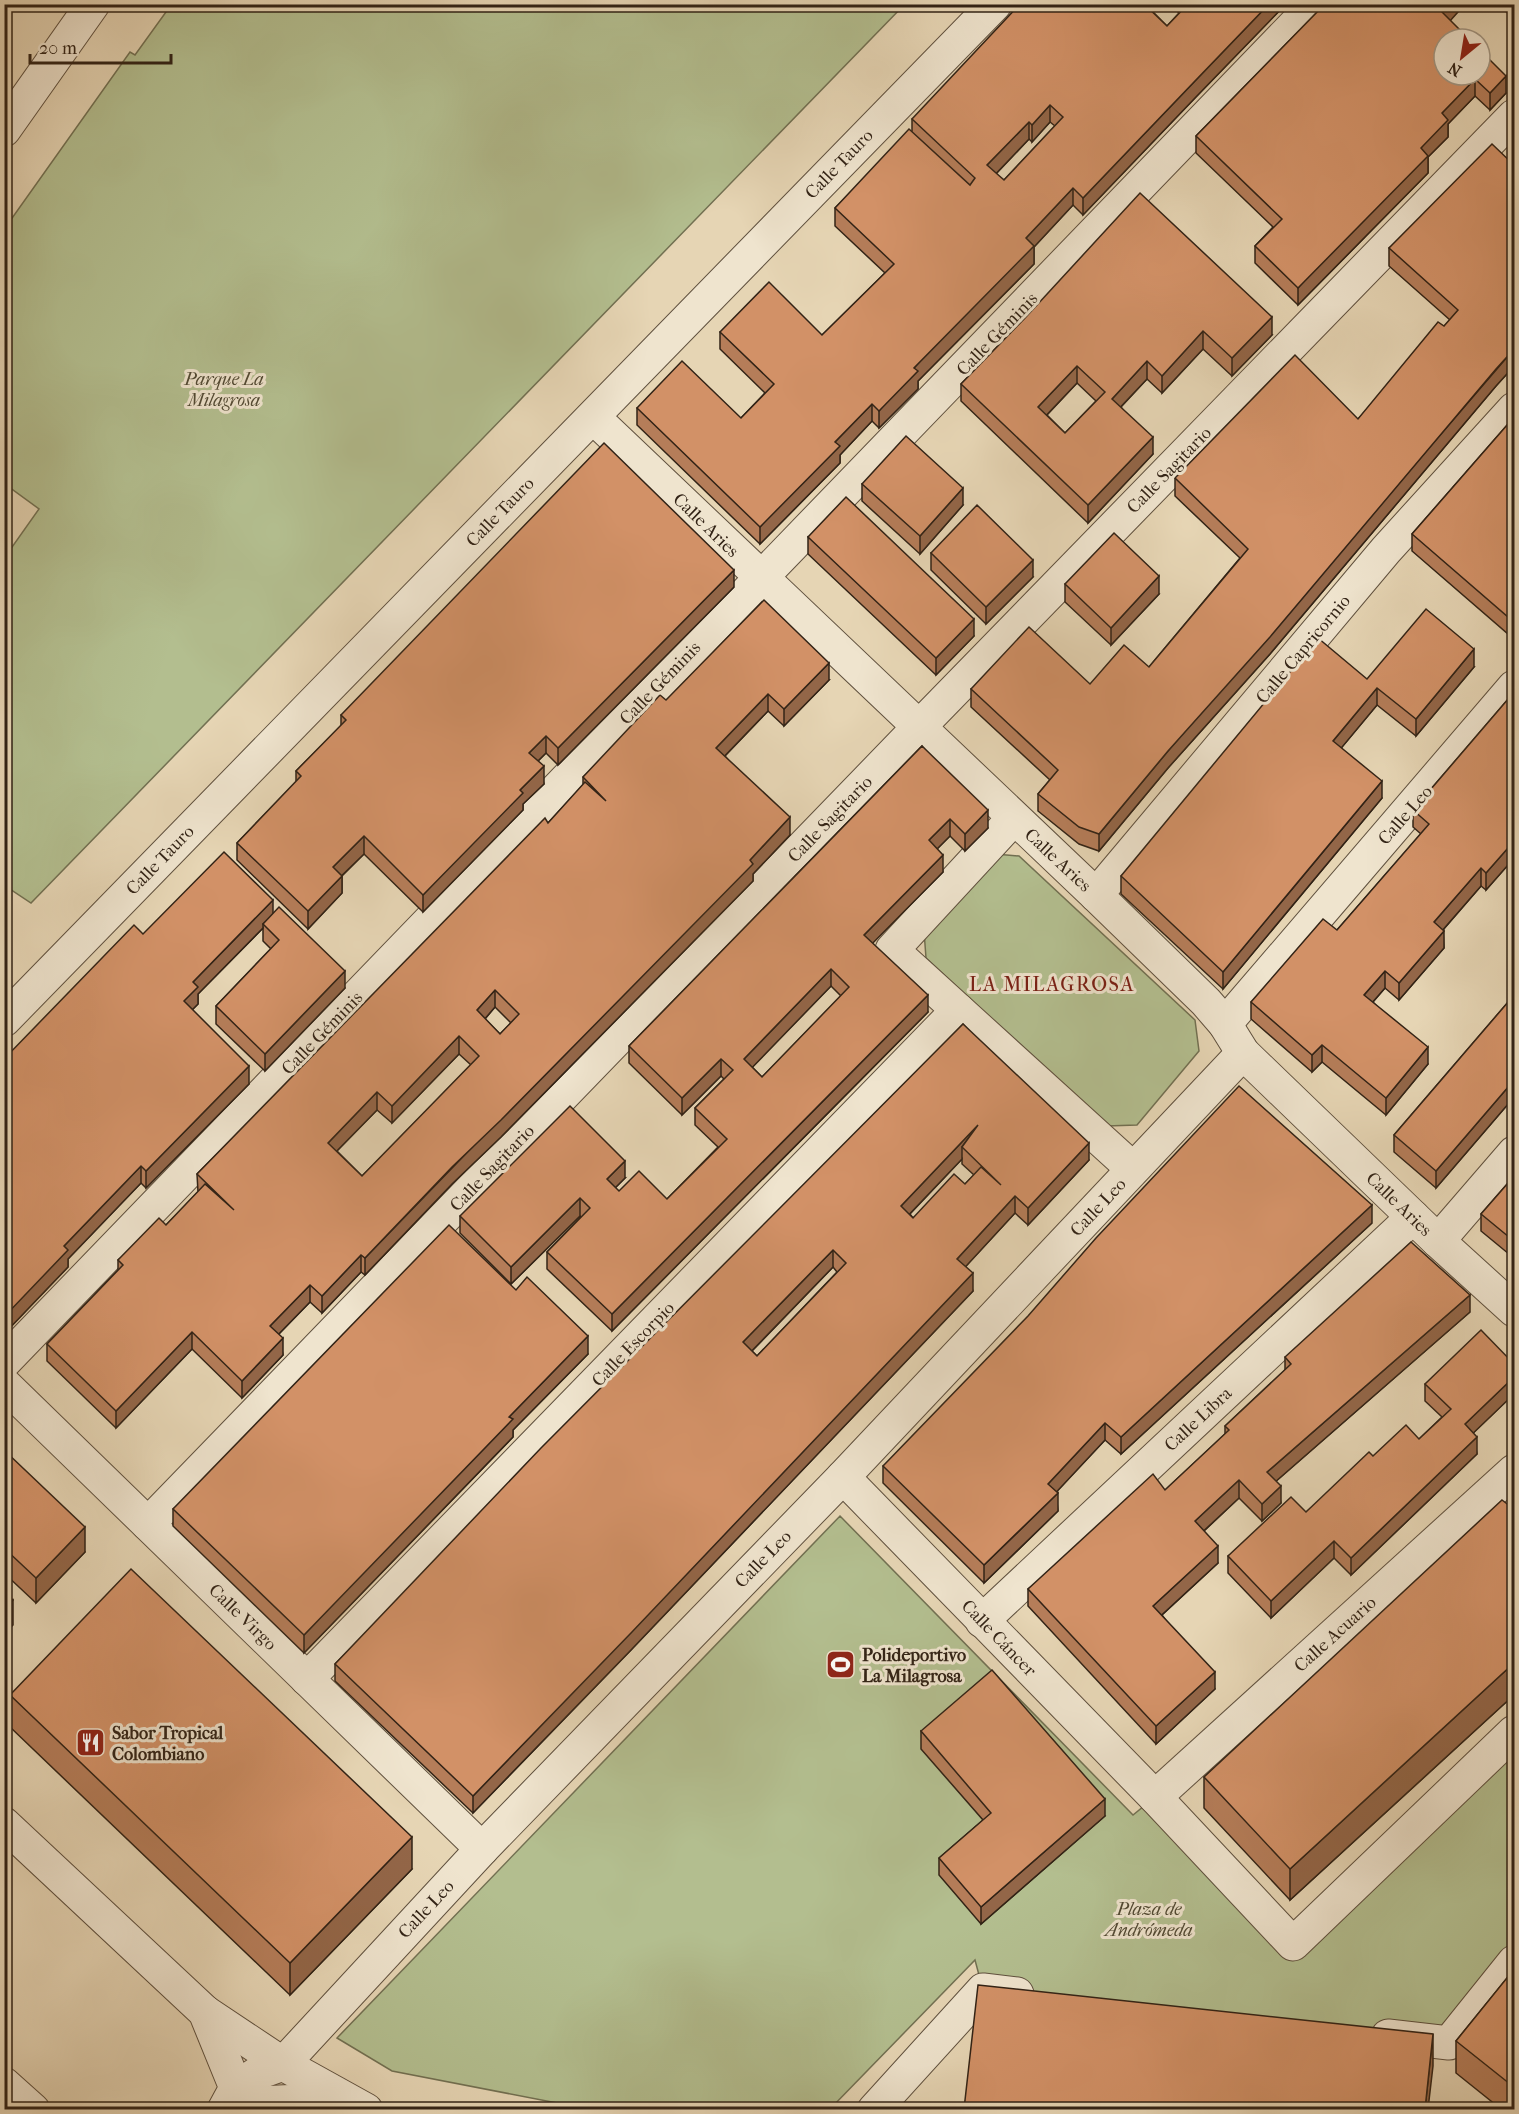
<svg xmlns="http://www.w3.org/2000/svg" width="1519" height="2114" font-family="'IM FELL French Canon',serif">
<rect width="100%" height="100%" fill="#e6d5b4"/>
<filter id="stains"><feTurbulence type="fractalNoise" baseFrequency=".00333" numOctaves="4"/><feColorMatrix values="0 0 0 0 .2 0 0 0 0 .09 0 0 0 0 .02 0 0 0 .5 -.17"/></filter>
<radialGradient id="worn" r=".72"><stop offset=".6" stop-color="#630" stop-opacity="0"/><stop offset="1" stop-color="#630" stop-opacity=".3"/></radialGradient>
<g fill="#b3be8f" stroke="#727052" stroke-width="1.5">
<path d="M171,5H904L31,903L4,885L5,557L39,509L5,484V228L130,52L135,55Z"/>
<path d="M995,854L1019,856L1195,1020L1199,1051L1137,1125L1106,1126L926,958L924,931Z"/>
<path d="M840,1516L1133,1815L1155,1797L1293,1943L1514,1732V1962L1449,2043L983,1990L975,1960L830,2109H588L392,2071L337,2038Z"/>
</g>
<g fill="none" stroke-linecap="round" stroke-linejoin="round">
<defs>
<g id="minor">
<path d="M4,130L93,4"/>
<path d="M593,417L1096,895L1206,1002L1225,1024L1243,1053L1438,1241L1514,1310"/>
<path d="M1014,818L892,950L1133,1169"/>
<path d="M1096,895L1386,550L1514,409"/>
<path d="M4,1020L995,4"/>
<path d="M1225,1024L1514,687"/>
<path d="M1438,1241L1514,1153"/>
<path d="M4,1362L1315,4"/>
<path d="M4,1384L482,1849"/>
<path d="M843,1477L1155,1797L1293,1944L1514,1732"/>
<path d="M148,1524L919,727L1514,116"/>
<path d="M982,1621L1413,1217"/>
<path d="M307,1679L958,1010"/>
<path d="M1155,1797L1514,1471"/>
<path d="M4,1824L205,2012L236,2088L224,2110"/>
<path d="M205,2012L283,2064L366,2110"/>
<path d="M1388,2036L1449,2043L1514,1962"/>
<path d="M4,2084L33,2110"/>
<path d="M236,2088L258,2073L283,2064L482,1849L843,1477L1243,1053"/>
<path d="M226,2108C267,2100 301,2100 343,2105"/>
<path d="M874,2110L983,1990L1017,1994"/>
</g>
</defs>
<use href="#minor" stroke="#5f503e" stroke-width="35"/>
<use href="#minor" stroke="#efe4ce" stroke-width="33"/>
</g>
<g fill="#b57d59" stroke="#322316" stroke-width="1.5" fill-rule="evenodd">
<path d="M1170,4H1286L1194,99L1083,215L1073,205L1034,247V264L918,381V389L879,428L872,421L840,455V463L760,544L637,425V408L741,418L765,393L720,349V332L822,335L885,273L835,226V208L912,131V119L1153,12L1167,26L1179,13ZM1050,122L1055,126L1004,180L996,174L1029,139L1032,142Z"/>
<path d="M1325,4H1465L1450,20L1480,75L1506,93L1490,110L1475,96L1448,124V137L1428,157V173L1298,305L1255,263V246L1273,227L1196,153V136Z"/>
<path d="M1498,4H1515V20Z"/>
<path d="M1515,166V365L1496,386L1270,654L1168,768L1099,851L1079,844L1038,811V794L1050,780L971,707V689L1090,684L1149,667L1240,558L1175,496V478L1358,419L1450,320L1389,266V248Z"/>
<path d="M1025,318L1272,335L1232,376L1203,349L1162,393L1147,379L1121,407L1153,454L1088,523L961,401V384ZM1077,383L1096,401L1065,433L1047,415Z"/>
<path d="M1515,416V640L1412,551V534Z"/>
<path d="M862,484L963,505L920,554L862,501Z"/>
<path d="M808,537L974,636L936,675L808,554Z"/>
<path d="M931,553L1033,577L986,624L931,570Z"/>
<path d="M1065,584L1159,594L1111,645L1065,602Z"/>
<path d="M734,587L558,765L546,753L538,761L544,784L523,804V810L423,912L364,854L342,876V893L308,929L237,860V843L296,782V771L341,726V715Z"/>
<path d="M1474,667L1416,736L1377,705L1341,748L1382,798L1223,989L1121,894V876L1367,679Z"/>
<path d="M829,680L784,726L768,711L725,756L790,835L753,874V881L501,1137L452,1184L365,1275L361,1272L322,1313L310,1302L279,1334L283,1355L242,1398L192,1349L116,1428L47,1361V1344L118,1270V1260L166,1225L198,1192L197,1174L548,823L583,785V777L666,700ZM495,1007L511,1023L500,1034L485,1019ZM459,1054L471,1065L362,1176L337,1151L377,1110L392,1123Z"/>
<path d="M1515,691V857L1486,890L1481,886L1443,930L1444,948L1399,1000L1385,988L1373,1002L1428,1064L1386,1115L1322,1062L1312,1072L1251,1019V1002L1337,930L1421,834L1413,827V810Z"/>
<path d="M922,746L988,828L965,851L950,836L937,849L943,872L872,943L928,1012L612,1331L547,1269V1252L581,1217L580,1216L511,1284L460,1233V1216L625,1178L615,1188L619,1191L667,1199L718,1147L695,1125V1108L724,1079L721,1076L682,1115L629,1063V1046ZM831,986L841,996L762,1077L752,1067Z"/>
<path d="M273,913L345,988L265,1071L216,1024V1006L271,949L263,941V928L198,994V1004L192,1010L249,1084L146,1188L141,1183L68,1259V1267L4,1334V1059L143,934Z"/>
<path d="M1515,994V1096L1436,1188L1394,1152V1135Z"/>
<path d="M963,1024L1089,1160L1028,1225L1015,1213L965,1267L973,1291L631,1650L473,1813L335,1681V1664ZM962,1159V1164L974,1175L965,1184L913,1218L910,1214ZM833,1267L837,1272L757,1356L752,1351Z"/>
<path d="M1515,1175V1259L1481,1231V1214Z"/>
<path d="M1372,1223L1121,1454L1105,1440L1056,1492L1058,1511L984,1583L883,1483V1466Z"/>
<path d="M516,1290L588,1354L513,1430V1437L304,1653L173,1526V1509Z"/>
<path d="M1470,1312L1276,1481L1281,1503L1262,1521L1239,1498L1204,1531L1218,1563L1162,1615L1215,1689L1156,1744L1028,1606V1589L1165,1490L1225,1434V1426L1285,1370V1357Z"/>
<path d="M1515,1365V1393L1473,1433L1477,1454L1351,1575L1334,1558L1271,1618L1228,1573V1556L1306,1512L1373,1456L1419,1439L1442,1417L1425,1401V1384Z"/>
<path d="M4,1450L85,1552L36,1603L4,1573Z"/>
<path d="M1515,1510V1694L1290,1900L1204,1808V1777Z"/>
<path d="M10,1695L412,1869L290,1995L10,1727Z"/>
<path d="M921,1731L1105,1816L981,1924L939,1875V1858L983,1820L921,1749Z"/>
<path d="M1515,1968V2109H1501L1456,2073V2041Z"/>
</g>
<g fill="#936648" stroke="#322316" stroke-width="1.5">
<path d="M1144,4H1160L1144,21Z"/>
<path d="M1269,4H1286L1194,99L1083,215V198L1194,82Z"/>
<path d="M1449,4H1465L1442,30V12Z"/>
<path d="M1506,76V93L1490,110V93Z"/>
<path d="M1475,79V96L1448,124V137L1428,157V173L1298,305V288L1421,148L1442,113Z"/>
<path d="M1050,105V122L1032,142V125Z"/>
<path d="M1029,122V139L987,183V165Z"/>
<path d="M1073,188V205L1034,247V264L918,381V389L879,428V411L914,368L1026,238Z"/>
<path d="M1272,317V335L1232,376V358Z"/>
<path d="M1203,331V349L1162,393V376Z"/>
<path d="M1515,348V365L1496,386L1270,654L1168,768L1099,851V834L1168,751Z"/>
<path d="M1147,361V379L1112,416V399Z"/>
<path d="M1077,366V383L1038,424V407Z"/>
<path d="M872,404V421L840,455V463L760,544V527L835,442Z"/>
<path d="M1153,437V454L1088,523V505Z"/>
<path d="M963,488V505L920,554V536Z"/>
<path d="M1033,560V577L986,624V607Z"/>
<path d="M734,570V587L558,765V748Z"/>
<path d="M1159,576V594L1111,645V628Z"/>
<path d="M974,619V636L936,675V658Z"/>
<path d="M1474,649V667L1416,736V719Z"/>
<path d="M829,663V680L784,726V709Z"/>
<path d="M1377,688V705L1333,758V741Z"/>
<path d="M768,694V711L716,765V748Z"/>
<path d="M546,736V753L529,770V753Z"/>
<path d="M544,766V784L523,804V810L423,912V895L520,790Z"/>
<path d="M1382,781V798L1223,989V972Z"/>
<path d="M988,810V828L965,851V834Z"/>
<path d="M790,817V835L753,874V881L501,1137L452,1184L365,1275V1258L750,860Z"/>
<path d="M950,819V836L929,857V840Z"/>
<path d="M364,836V854L333,884V867Z"/>
<path d="M1515,840V857L1486,890V873Z"/>
<path d="M943,855V872L864,952V935Z"/>
<path d="M1481,868V886L1434,940V922Z"/>
<path d="M342,876V893L308,929V911Z"/>
<path d="M273,900V917L263,924V928L198,994V1004L184,1018V1001L193,982Z"/>
<path d="M1444,931V948L1399,1000V983Z"/>
<path d="M831,969V986L744,1076V1059Z"/>
<path d="M345,971V988L265,1071V1054Z"/>
<path d="M1385,971V988L1364,1012V995Z"/>
<path d="M495,990V1007L477,1028V1010Z"/>
<path d="M928,995V1012L612,1331V1314Z"/>
<path d="M459,1036V1054L392,1123V1106Z"/>
<path d="M1322,1045V1062L1312,1072V1055Z"/>
<path d="M1428,1047V1064L1386,1115V1098Z"/>
<path d="M721,1059V1076L682,1115V1098Z"/>
<path d="M249,1066V1084L146,1188V1171Z"/>
<path d="M1515,1079V1096L1436,1188V1171Z"/>
<path d="M377,1092V1110L328,1160V1143Z"/>
<path d="M978,1125L962,1147V1159L901,1223V1206Z"/>
<path d="M1089,1143V1160L1028,1225V1208Z"/>
<path d="M625,1161V1178L607,1196V1179Z"/>
<path d="M141,1166V1183L68,1259V1267L4,1334V1317L64,1246Z"/>
<path d="M1015,1196V1213L957,1276V1259Z"/>
<path d="M580,1198V1216L511,1284V1267Z"/>
<path d="M1372,1205V1223L1121,1454V1437Z"/>
<path d="M833,1250V1267L743,1360V1342Z"/>
<path d="M361,1255V1272L322,1313V1296Z"/>
<path d="M973,1273V1291L631,1650L473,1813V1796Z"/>
<path d="M310,1285V1302L270,1343V1326Z"/>
<path d="M1470,1295V1312L1267,1489V1472Z"/>
<path d="M192,1332V1349L116,1428V1411Z"/>
<path d="M588,1336V1354L513,1430V1437L304,1653V1635L509,1417Z"/>
<path d="M283,1338V1355L242,1398V1381Z"/>
<path d="M1515,1376V1393L1465,1441V1424Z"/>
<path d="M1105,1423V1440L1048,1501V1484Z"/>
<path d="M1477,1437V1454L1351,1575V1558Z"/>
<path d="M1239,1480V1498L1195,1539V1521Z"/>
<path d="M1281,1486V1503L1262,1521V1504Z"/>
<path d="M1058,1493V1511L984,1583V1565Z"/>
<path d="M85,1527V1552L36,1603V1578Z"/>
<path d="M1334,1541V1558L1271,1618V1601Z"/>
<path d="M1218,1546V1563L1153,1623V1606Z"/>
<path d="M13,1600V1625L4,1634V1609Z"/>
<path d="M1515,1662V1694L1290,1900V1869Z"/>
<path d="M1215,1672V1689L1156,1744V1726Z"/>
<path d="M1105,1799V1816L981,1924V1907Z"/>
<path d="M412,1837V1869L290,1995V1963Z"/>
<path d="M1433,2034V2066L1428,2109H1425Z"/>
</g>
<g fill="#d29167" stroke="#322316" stroke-width="1.5" fill-rule="evenodd">
<path d="M1020,4H1144L1167,26L1188,4H1269L1194,82L1083,198L1073,188L1026,238L1034,246L914,368L918,371L879,411L872,404L835,442L840,446L760,527L637,408L682,361L741,418L774,384L720,332L769,282L822,335L894,264L835,208L909,129L970,185L975,178L912,119ZM1050,105L1063,117L1004,180L987,165L1029,122L1032,125Z"/>
<path d="M1325,4H1449L1442,12L1469,39H1444V75H1480V50L1506,76L1490,93L1475,79L1442,113L1448,120L1421,148L1428,156L1298,288L1255,246L1282,219L1196,136Z"/>
<path d="M1492,144L1515,166V348L1496,369L1270,637L1168,751L1099,834L1079,827L1038,794L1058,770L971,689L1029,627L1090,684L1124,645L1149,667L1248,549L1175,478L1295,355L1358,419L1438,322L1444,326L1458,310L1389,248Z"/>
<path d="M1140,193L1272,317L1232,358L1203,331L1162,376L1147,361L1112,399L1153,437L1088,505L961,384L1025,318ZM1077,366L1105,392L1065,433L1038,407Z"/>
<path d="M1515,416V623L1412,534Z"/>
<path d="M906,436L963,488L920,536L862,484Z"/>
<path d="M604,443L734,570L558,748L546,736L529,753L544,766L520,790L523,793L423,895L364,836L333,867L342,876L308,911L237,843L301,776L296,771L346,720L341,715Z"/>
<path d="M846,497L974,619L936,658L808,537Z"/>
<path d="M977,505L1033,560L986,607L931,553Z"/>
<path d="M1114,533L1159,576L1111,628L1065,584Z"/>
<path d="M764,600L829,663L784,709L768,694L716,748L790,817L750,860L753,864L501,1120L452,1167L365,1258L361,1255L322,1296L310,1285L270,1326L283,1338L242,1381L192,1332L116,1411L47,1344L123,1265L118,1260L159,1218L166,1225L205,1184L234,1210L197,1174L545,818L548,823L585,782L606,801L583,777L660,695L666,700ZM495,990L519,1014L500,1034L477,1010ZM459,1036L479,1056L362,1176L328,1143L377,1092L392,1106Z"/>
<path d="M1426,609L1474,649L1416,719L1377,688L1333,741L1382,781L1223,972L1121,876L1318,638L1367,679Z"/>
<path d="M1515,691V840L1486,873L1481,868L1434,922L1444,931L1399,983L1385,971L1364,995L1428,1047L1386,1098L1322,1045L1312,1055L1251,1002L1323,919L1337,930L1429,824L1413,810Z"/>
<path d="M922,746L988,810L965,834L950,819L929,840L943,855L864,935L928,995L612,1314L547,1252L590,1208L580,1198L511,1267L460,1216L570,1106L625,1161L607,1179L619,1191L639,1171L667,1199L727,1139L695,1108L733,1070L721,1059L682,1098L629,1046ZM831,969L849,987L762,1077L744,1059Z"/>
<path d="M224,852L273,900L193,982L198,987L184,1001L249,1066L146,1171L141,1166L64,1246L68,1250L4,1317V1059L134,925L143,934Z"/>
<path d="M279,907L345,971L265,1054L216,1006L279,940L263,924Z"/>
<path d="M1515,994V1079L1436,1171L1394,1135Z"/>
<path d="M963,1024L1089,1143L1028,1208L1015,1196L957,1259L973,1273L631,1633L473,1796L335,1664L541,1448ZM978,1125L962,1147L1001,1185L981,1167L965,1184L954,1174L913,1218L901,1206ZM833,1250L846,1263L757,1356L743,1342Z"/>
<path d="M1239,1086L1372,1205L1121,1437L1105,1423L1048,1484L1058,1493L984,1565L883,1466L1028,1316L1096,1238Z"/>
<path d="M1515,1175V1242L1481,1214Z"/>
<path d="M449,1225L516,1290L527,1277L588,1336L509,1417L513,1419L304,1635L173,1509Z"/>
<path d="M1411,1242L1470,1295L1267,1472L1281,1486L1262,1504L1239,1480L1195,1521L1218,1546L1153,1606L1215,1672L1156,1726L1028,1589L1153,1474L1165,1490L1229,1430L1225,1426L1291,1364L1285,1357Z"/>
<path d="M1481,1330L1515,1365V1376L1465,1424L1477,1437L1351,1558L1334,1541L1271,1601L1228,1556L1291,1497L1306,1512L1369,1452L1373,1456L1406,1425L1419,1439L1451,1409L1425,1384Z"/>
<path d="M4,1450L85,1527L36,1578L4,1548Z"/>
<path d="M1502,1500L1515,1510V1662L1290,1869L1204,1777Z"/>
<path d="M131,1569L412,1837L290,1963L10,1695Z"/>
<path d="M4,1592L13,1600L4,1609Z"/>
<path d="M992,1670L1105,1799L981,1907L939,1858L991,1813L921,1731Z"/>
<path d="M1515,1968V2088L1456,2041Z"/>
<path d="M978,1985L1433,2034L1425,2109H964Z"/>
</g>
<defs>
<symbol id="stadium-square" viewBox="-11 -11 22 22"><rect x="-9" y="-9" width="18" height="18" rx="4" fill="#8f2418" stroke="#efe4ce"/><path d="M0-5a6.5 5 0 1 0 0 10a6.5 5 0 1 0 0-10ZM-3.5-1.8h7v3.6h-7Z" fill="#fff"/></symbol>
<symbol id="restaurant-square" viewBox="-11 -11 22 22"><rect x="-9" y="-9" width="18" height="18" rx="4" fill="#8f2418" stroke="#efe4ce"/><path d="M-5-6h1v4h1v-4h1v4h1v-4h1v5L-1.5 .5V6h-2V.5L-5-1ZM5-6V6H3V1.5H1.5Q1.5-4 5-6Z" fill="#fff"/></symbol>
</defs>
<g fill-rule="evenodd">
<use href="#stadium-square" x="824" y="1648" width="33" height="33"/>
<use href="#restaurant-square" x="74" y="1726" width="33" height="33"/>
</g>
<g text-anchor="middle" stroke-width="6" stroke-linejoin="round" paint-order="stroke">
<g font-size="18" fill="#322316" stroke="#efe4ce">
<text transform="translate(839 164) rotate(-46)" y="6">Calle Tauro</text>
<text transform="translate(997 334) rotate(-46)" y="6">Calle Géminis</text>
<text transform="translate(1169 470) rotate(-46)" y="6">Calle Sagitario</text>
<text transform="translate(500 512) rotate(-46)" y="6">Calle Tauro</text>
<text transform="translate(706 525) rotate(44)" y="6">Calle Aries</text>
<text transform="translate(1303 649) rotate(-50)" y="6">Calle Capricornio</text>
<text transform="translate(660 683) rotate(-46)" y="6">Calle Géminis</text>
<text transform="translate(1405 815) rotate(-49)" y="6">Calle Leo</text>
<text transform="translate(830 819) rotate(-46)" y="6">Calle Sagitario</text>
<text transform="translate(160 860) rotate(-46)" y="6">Calle Tauro</text>
<text transform="translate(1058 860) rotate(43)" y="6">Calle Aries</text>
<text transform="translate(322 1033) rotate(-46)" y="6">Calle Géminis</text>
<text transform="translate(492 1168) rotate(-46)" y="6">Calle Sagitario</text>
<text transform="translate(1399 1204) rotate(44)" y="6">Calle Aries</text>
<text transform="translate(1098 1207) rotate(-47)" y="6">Calle Leo</text>
<text transform="translate(633 1344) rotate(-46)" y="6">Calle Escorpio</text>
<text transform="translate(1198 1419) rotate(-43)" y="6">Calle Libra</text>
<text transform="translate(763 1559) rotate(-46)" y="6">Calle Leo</text>
<text transform="translate(243 1617) rotate(44)" y="6">Calle Virgo</text>
<text transform="translate(1335 1634) rotate(-42)" y="6">Calle Acuario</text>
<text transform="translate(999 1638) rotate(46)" y="6">Calle Cáncer</text>
<text transform="translate(426 1909) rotate(-47)" y="6">Calle Leo</text>
</g>
<g font-size="18" font-style="italic" fill="#524a34" stroke="#efe4ce">
<text x="224" y="385">Parque La<tspan x="224" dy="21">Milagrosa</tspan></text>
<text x="1149" y="1915">Plaza de<tspan x="1149" dy="21">Andrómeda</tspan></text>
</g>
<g font-size="18" font-weight="bold" fill="#322316" stroke="#efe4ce" text-anchor="start">
<text x="862" y="1661">Polideportivo<tspan x="862" dy="21">La Milagrosa</tspan></text>
<text x="112" y="1739">Sabor Tropical<tspan x="112" dy="21">Colombiano</tspan></text>
</g>
<g font-size="20" letter-spacing="1.5" fill="#7a1f14" stroke="#efe4ce">
<text x="1052" y="991">LA MILAGROSA</text>
</g>
</g>
<rect width="1519" height="2114" fill="none" stroke="#e6d5b4" stroke-width="24"/>
<rect x="6" y="6" width="1507" height="2102" fill="none" stroke="#322316" stroke-width="3"/>
<rect x="12" y="12" width="1495" height="2090" fill="none" stroke="#322316" stroke-width="1.5"/>
<g transform="translate(1462 57) rotate(210)"><circle r="28" fill="#efe4ce" stroke="#a39784" stroke-width="1.5"/>
<path d="M0-4.5L10 22L0 15L-10 22Z" fill="#8f2418"/>
<text y="-9" font-size="16" font-weight="bold" text-anchor="middle" fill="#322316">N</text>
</g>
<path d="M30 54v9h141v-9" fill="none" stroke="#322316" stroke-width="3"/>
<text x="39" y="54" font-size="18" fill="#322316" stroke="#efe4ce" stroke-width="4.5" paint-order="stroke">20 m</text>
<rect width="100%" height="100%" filter="url(#stains)"/>
<rect width="100%" height="100%" fill="url(#worn)"/>
</svg>
